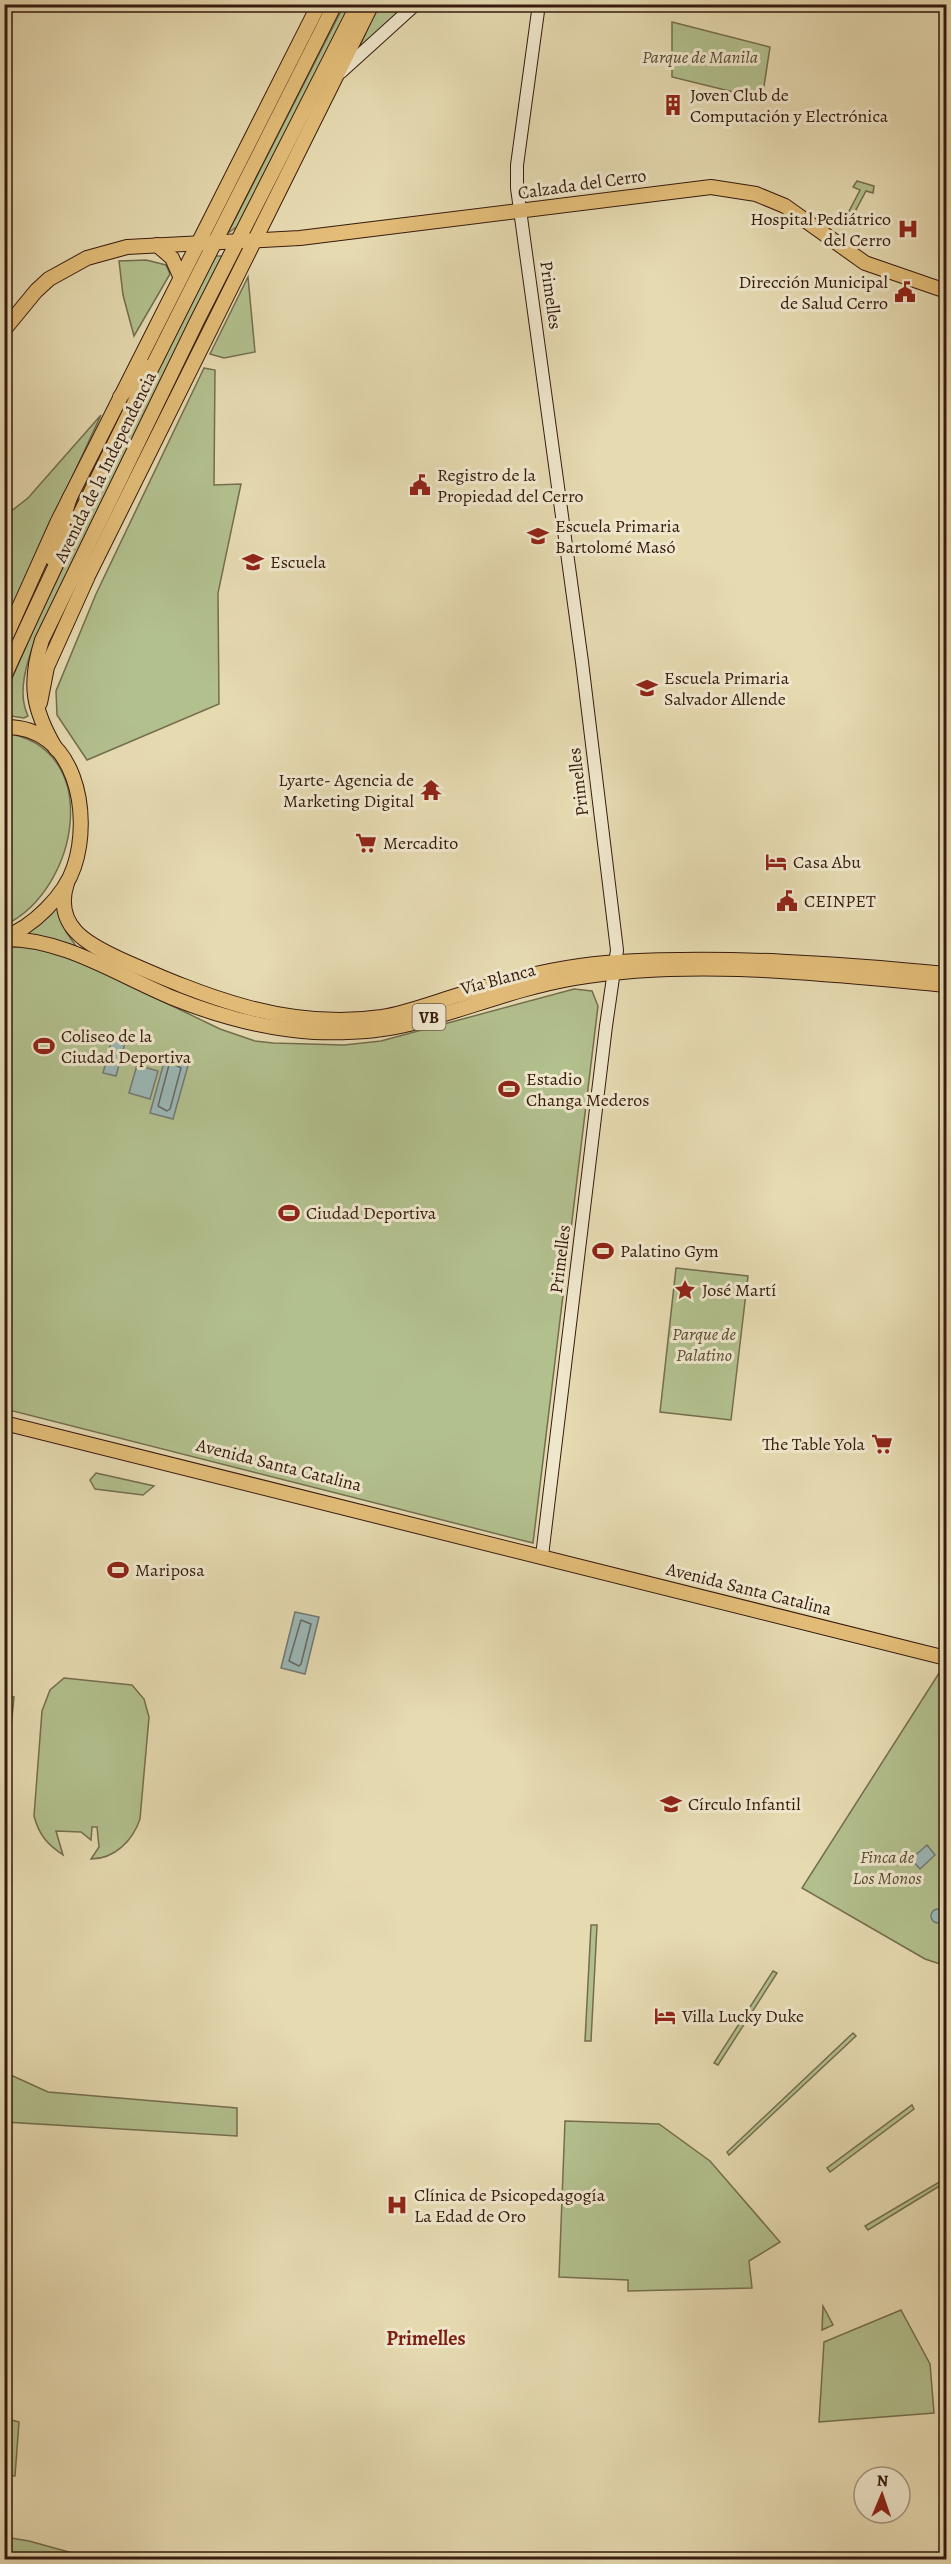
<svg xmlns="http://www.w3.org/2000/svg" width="951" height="2564" font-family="Alegreya,serif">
<rect width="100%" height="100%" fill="#e6dab1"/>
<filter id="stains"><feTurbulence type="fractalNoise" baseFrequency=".00333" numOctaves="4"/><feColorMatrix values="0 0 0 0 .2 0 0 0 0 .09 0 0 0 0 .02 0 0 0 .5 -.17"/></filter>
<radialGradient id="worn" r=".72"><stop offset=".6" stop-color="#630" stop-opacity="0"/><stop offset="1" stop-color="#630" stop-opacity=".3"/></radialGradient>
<g fill="#b2c08e" stroke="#746d4e" stroke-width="1.5">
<path d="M324,5H330L218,230L214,228Z"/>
<path d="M344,5H353L245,221L228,233Z"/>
<path d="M378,5H410L357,52Z"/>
<path d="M672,22L770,47L762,99L672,77Z"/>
<path d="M857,181L874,186L873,193L866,191L850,221L845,219L860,190L853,187Z"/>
<path d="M238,254L244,257L58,621L78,574Z"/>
<path d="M216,256H226L61,586C45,620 10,679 28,716L24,718L5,715V694L41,613L187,310Z"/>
<path d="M197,258L200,259L75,509L80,491Z"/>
<path d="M146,260L166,265L170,274L134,336L123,295L119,261Z"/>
<path d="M248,277L255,352L224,358L210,354Z"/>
<path d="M204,368L215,370L214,485L241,484L218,593L219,704L87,760L57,715L56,691L96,594Z"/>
<path d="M101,415L11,609L5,601V516L28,498Z"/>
<path d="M5,733C104,747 80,889 5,925Z"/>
<path d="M56,905L66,932L81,953L53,940L25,934Z"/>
<path d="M27,946L75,959L220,1029L255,1041L273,1043L344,1045L381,1041L574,989L592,991L598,1006L533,1543L5,1409V948Z"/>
<path d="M676,1268L748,1276L731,1420L660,1412Z"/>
<path d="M96,1473L154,1486L143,1495L95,1489L90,1480Z"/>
<path d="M943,1667L946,1668V1966L925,1959L802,1888Z"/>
<path d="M64,1678L132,1685L144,1699L149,1717L140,1819C133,1840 115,1859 91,1859L99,1847L97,1827H92L91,1840L81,1832L56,1831L63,1855C47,1844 39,1835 34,1816L42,1711L50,1690Z"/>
<path d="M5,1696L14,1697L11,1728L5,1730Z"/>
<path d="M5,1867L10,1869L5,1934Z"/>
<path d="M591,1925H597L591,2041H585Z"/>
<path d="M773,1971L777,1973L718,2065L714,2063Z"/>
<path d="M853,2033L856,2036L729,2155L727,2152Z"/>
<path d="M4,2072L48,2092L237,2108V2136L5,2122Z"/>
<path d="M912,2105L914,2109L830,2172L827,2168Z"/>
<path d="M565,2121L659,2124L710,2161L780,2242L749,2261L752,2288L628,2291V2280L559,2277Z"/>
<path d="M946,2178V2182L868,2230L865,2226Z"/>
<path d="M823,2306L833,2325L822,2330Z"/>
<path d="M901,2310L930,2364L934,2413L819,2422L824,2342Z"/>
<path d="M5,2418L19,2422L15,2476L5,2475Z"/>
<path d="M5,2537L29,2541L94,2559H5Z"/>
</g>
<g fill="#9bb8b7" stroke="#737974" stroke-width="1.5">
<path d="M112,1039L125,1043L116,1076L103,1073Z"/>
<path d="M166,1055L189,1062L173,1119L150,1113Z"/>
<path d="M137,1065L158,1071L150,1099L129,1093Z"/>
<path d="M295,1612L319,1617L305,1674L281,1668Z"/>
<path d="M927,1845L935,1855L920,1869L911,1859Z"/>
<circle cx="938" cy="1916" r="7"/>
</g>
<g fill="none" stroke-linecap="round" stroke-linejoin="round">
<g stroke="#686963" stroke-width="1.5">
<path d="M172,1063L181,1068L170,1109L167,1111L158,1106L169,1065Z"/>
<path d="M301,1620L311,1624L301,1664L299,1666L289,1661Z"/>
</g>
<defs>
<g id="secondary">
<path d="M539,4L517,165V188L582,662L617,950L606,1026L542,1556"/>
<path d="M341,72L416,4"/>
</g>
<g id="primary">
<path d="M157,245L172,258L180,276"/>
<path d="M4,330L36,291L49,279L87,258L127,247L300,238L711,187L756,194L785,206L865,263L946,291"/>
<path d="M4,641L57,523L319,4"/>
<path d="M40,703L47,667L88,576L372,4"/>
<path d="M67,883C53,926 87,944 120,959C203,996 288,1031 382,1017C411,1012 440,1000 469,992C517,977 567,965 618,962C728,956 837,963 946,974"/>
<path d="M4,939C64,938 119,976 173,998C218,1016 264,1029 314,1032C344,1033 376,1032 405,1025C462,1011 516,988 574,978C697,958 824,974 946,985"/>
<path d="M4,1423L946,1658"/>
</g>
<g id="trunk">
<path d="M120,397L147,367"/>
<path d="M51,558L70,497"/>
<path d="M4,677C107,449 223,228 335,4"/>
<path d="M4,727C76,725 92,814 74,867C65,895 32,928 4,937"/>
<path d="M56,749C33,710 28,684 42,640L197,321L358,4"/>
</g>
</defs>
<use href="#secondary" stroke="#361a0f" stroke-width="14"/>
<use href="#primary" stroke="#361a0f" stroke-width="16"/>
<use href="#trunk" stroke="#361a0f" stroke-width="16"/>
<use href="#secondary" stroke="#efe7cc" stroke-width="12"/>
<use href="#primary" stroke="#e3bd78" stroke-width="14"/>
<use href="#trunk" stroke="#e3bd78" stroke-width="14"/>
</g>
<defs>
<symbol id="building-bare" viewBox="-9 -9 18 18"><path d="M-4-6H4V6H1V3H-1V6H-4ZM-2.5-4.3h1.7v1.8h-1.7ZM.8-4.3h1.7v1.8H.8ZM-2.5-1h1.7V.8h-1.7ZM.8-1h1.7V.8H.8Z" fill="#8f2418" stroke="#efe7cc" stroke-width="2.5" paint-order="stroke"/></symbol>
<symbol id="hospital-bare" viewBox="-9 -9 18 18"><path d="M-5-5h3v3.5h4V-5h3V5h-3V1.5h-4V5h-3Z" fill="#8f2418" stroke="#efe7cc" stroke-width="2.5" paint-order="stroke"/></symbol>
<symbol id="civic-bare" viewBox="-9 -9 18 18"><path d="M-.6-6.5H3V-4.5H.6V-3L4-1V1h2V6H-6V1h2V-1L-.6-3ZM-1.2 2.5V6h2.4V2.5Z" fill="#8f2418" stroke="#efe7cc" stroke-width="2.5" paint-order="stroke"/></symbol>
<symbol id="school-bare" viewBox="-9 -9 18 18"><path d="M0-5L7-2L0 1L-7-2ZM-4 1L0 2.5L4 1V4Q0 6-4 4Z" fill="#8f2418" stroke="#efe7cc" stroke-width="2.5" paint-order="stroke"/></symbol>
<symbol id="temple-bare" viewBox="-9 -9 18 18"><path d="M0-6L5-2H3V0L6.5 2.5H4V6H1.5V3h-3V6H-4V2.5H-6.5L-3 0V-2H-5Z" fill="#8f2418" stroke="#efe7cc" stroke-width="2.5" paint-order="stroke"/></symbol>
<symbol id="supermarket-bare" viewBox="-9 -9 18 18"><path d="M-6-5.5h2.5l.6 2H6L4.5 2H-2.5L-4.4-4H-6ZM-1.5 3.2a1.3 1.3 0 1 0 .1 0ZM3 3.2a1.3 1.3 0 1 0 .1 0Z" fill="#8f2418" stroke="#efe7cc" stroke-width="2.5" paint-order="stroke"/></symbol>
<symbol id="hotel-bare" viewBox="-9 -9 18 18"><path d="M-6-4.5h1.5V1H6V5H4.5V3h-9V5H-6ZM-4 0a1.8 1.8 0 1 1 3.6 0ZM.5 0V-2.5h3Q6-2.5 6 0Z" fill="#8f2418" stroke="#efe7cc" stroke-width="2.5" paint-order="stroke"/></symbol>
<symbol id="stadium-bare" viewBox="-9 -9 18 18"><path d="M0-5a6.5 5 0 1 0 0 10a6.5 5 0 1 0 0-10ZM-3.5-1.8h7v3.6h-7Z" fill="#8f2418" stroke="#efe7cc" stroke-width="2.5" paint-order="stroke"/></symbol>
<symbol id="sight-bare" viewBox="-9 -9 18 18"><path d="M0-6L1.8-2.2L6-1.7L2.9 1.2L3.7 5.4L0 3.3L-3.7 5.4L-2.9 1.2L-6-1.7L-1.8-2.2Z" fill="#8f2418" stroke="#efe7cc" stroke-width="2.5" paint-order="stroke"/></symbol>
</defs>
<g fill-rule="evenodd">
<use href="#building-bare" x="658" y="90" width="30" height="30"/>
<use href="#hospital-bare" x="893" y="214" width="30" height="30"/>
<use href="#civic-bare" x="890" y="277" width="30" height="30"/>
<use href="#civic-bare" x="405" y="470" width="30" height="30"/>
<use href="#school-bare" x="523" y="521" width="30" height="30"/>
<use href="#school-bare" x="238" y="547" width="30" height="30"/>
<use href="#school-bare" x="632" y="673" width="30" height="30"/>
<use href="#temple-bare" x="416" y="775" width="30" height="30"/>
<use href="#supermarket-bare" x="351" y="828" width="30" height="30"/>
<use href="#hotel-bare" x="761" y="847" width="30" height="30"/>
<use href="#civic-bare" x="772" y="886" width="30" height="30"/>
<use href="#stadium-bare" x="29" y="1031" width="30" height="30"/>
<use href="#stadium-bare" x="494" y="1074" width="30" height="30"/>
<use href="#stadium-bare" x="274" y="1198" width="30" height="30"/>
<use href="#stadium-bare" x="588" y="1236" width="30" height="30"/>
<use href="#sight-bare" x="670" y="1275" width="30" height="30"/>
<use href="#supermarket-bare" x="867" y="1429" width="30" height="30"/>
<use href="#stadium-bare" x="103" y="1555" width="30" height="30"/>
<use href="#school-bare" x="656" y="1789" width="30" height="30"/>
<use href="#hotel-bare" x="650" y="2001" width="30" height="30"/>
<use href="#hospital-bare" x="382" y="2190" width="30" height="30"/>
</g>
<g text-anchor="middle" stroke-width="6" stroke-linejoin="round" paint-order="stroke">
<rect fill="#efe7cc" stroke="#6e5848" stroke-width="1.5" x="412.5" y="1004" width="33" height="26" rx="4.5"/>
<g font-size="16" font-weight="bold" fill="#361a0f">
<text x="429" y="1023">VB</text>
</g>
<g font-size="18" font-style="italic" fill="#5b4c35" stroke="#efe7cc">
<text x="700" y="63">Parque de Manila</text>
<text x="704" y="1340">Parque de<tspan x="704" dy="21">Palatino</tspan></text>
<text x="887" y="1863">Finca de<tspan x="887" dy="21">Los Monos</tspan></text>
</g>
<g font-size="18" fill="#361a0f" stroke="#efe7cc" text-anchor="start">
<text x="690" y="101">Joven Club de<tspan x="690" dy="21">Computación y Electrónica</tspan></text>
<text x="891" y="225" text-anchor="end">Hospital Pediátrico<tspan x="891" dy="21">del Cerro</tspan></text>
<text x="888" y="288" text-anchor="end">Dirección Municipal<tspan x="888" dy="21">de Salud Cerro</tspan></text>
<text x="437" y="481">Registro de la<tspan x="437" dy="21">Propiedad del Cerro</tspan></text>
<text x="555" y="532">Escuela Primaria<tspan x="555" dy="21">Bartolomé Masó</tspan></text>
<text x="270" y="568">Escuela</text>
<text x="664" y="684">Escuela Primaria<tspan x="664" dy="21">Salvador Allende</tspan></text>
<text x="414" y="786" text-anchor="end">Lyarte- Agencia de<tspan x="414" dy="21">Marketing Digital</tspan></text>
<text x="383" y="849">Mercadito</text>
<text x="793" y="868">Casa Abu</text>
<text x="804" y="907">CEINPET</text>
<text x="61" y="1042">Coliseo de la<tspan x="61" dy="21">Ciudad Deportiva</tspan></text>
<text x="526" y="1085">Estadio<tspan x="526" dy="21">Changa Mederos</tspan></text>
<text x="306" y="1219">Ciudad Deportiva</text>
<text x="620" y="1257">Palatino Gym</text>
<text x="702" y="1296">José Martí</text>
<text x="865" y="1450" text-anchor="end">The Table Yola</text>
<text x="135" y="1576">Mariposa</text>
<text x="688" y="1810">Círculo Infantil</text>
<text x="682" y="2022">Villa Lucky Duke</text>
<text x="414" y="2201">Clínica de Psicopedagogía<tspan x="414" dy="21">La Edad de Oro</tspan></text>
</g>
<g font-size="18" fill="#361a0f" stroke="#efe7cc">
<text transform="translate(582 184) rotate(-8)" y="6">Calzada del Cerro</text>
<text transform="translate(551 295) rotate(82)" y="6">Primelles</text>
<text transform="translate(105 467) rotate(-64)" y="6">Avenida de la Independencia</text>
<text transform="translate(578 782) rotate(-97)" y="6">Primelles</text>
<text transform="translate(498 979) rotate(-15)" y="6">Vía Blanca</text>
<text transform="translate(560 1259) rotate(-83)" y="6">Primelles</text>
<text transform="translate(279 1465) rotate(14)" y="6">Avenida Santa Catalina</text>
<text transform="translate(749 1589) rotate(14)" y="6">Avenida Santa Catalina</text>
</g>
<g font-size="20" font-weight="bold" fill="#7a1f14" stroke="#efe7cc">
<text x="426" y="2345">Primelles</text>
</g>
</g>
<rect width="951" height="2564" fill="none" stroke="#e6dab1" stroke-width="24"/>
<rect x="6" y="6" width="939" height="2552" fill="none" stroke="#361a0f" stroke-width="3"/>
<rect x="12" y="12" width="927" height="2540" fill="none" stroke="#361a0f" stroke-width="1.5"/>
<g transform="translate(882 2495) rotate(2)"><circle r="28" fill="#efe7cc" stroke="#a59580" stroke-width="1.5"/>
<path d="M0-4.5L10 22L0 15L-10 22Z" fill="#8f2418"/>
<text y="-9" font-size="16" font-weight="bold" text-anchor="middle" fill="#361a0f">N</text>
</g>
<rect width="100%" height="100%" filter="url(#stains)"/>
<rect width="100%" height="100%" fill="url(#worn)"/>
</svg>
